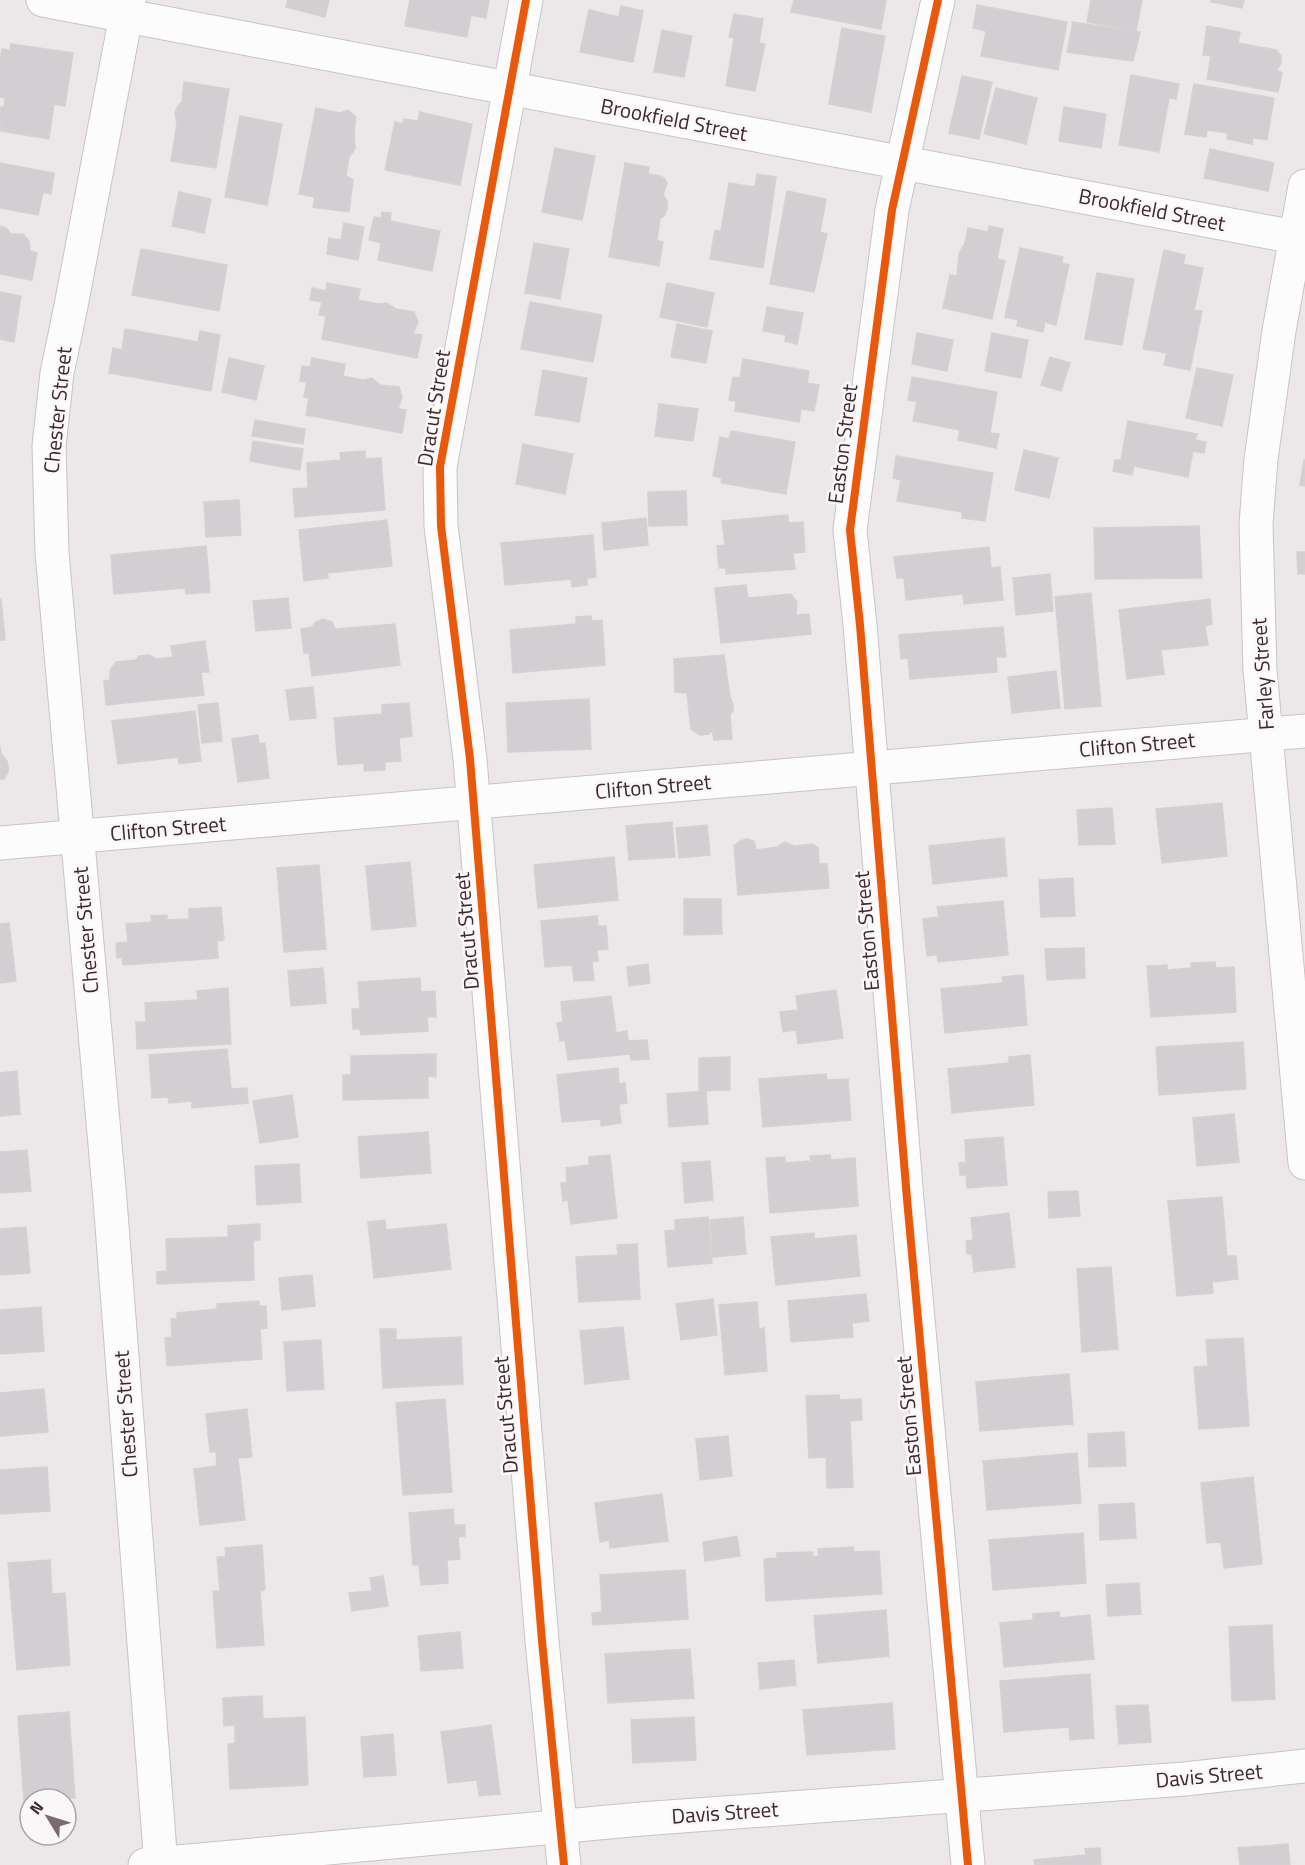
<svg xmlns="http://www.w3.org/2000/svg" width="1305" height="1865" font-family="'Titillium Web',sans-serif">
<rect width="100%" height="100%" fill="#ece8ea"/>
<g fill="#d3ced1" stroke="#d5d1d3" stroke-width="1.5">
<path d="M288,0H329L325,17L286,7Z"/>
<path d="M410,0H489L486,18L471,15L467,37L405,26Z"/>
<path d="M794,0H886L881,29L791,12Z"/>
<path d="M1091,0H1142L1136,31L1087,22Z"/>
<path d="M1211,0H1244L1242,8L1211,2Z"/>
<path d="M977,5L1067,22L1058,70L981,56L986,31L973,28Z"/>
<path d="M621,6L643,11L633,62L580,52L589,10L619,17Z"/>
<path d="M734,14L763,19L759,43L765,44L755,91L726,86L734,38L729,37Z"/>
<path d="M1073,22L1140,32L1133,61L1067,52Z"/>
<path d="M1207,26L1240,32L1238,43L1276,50L1281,56V63L1277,70L1282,73L1278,92L1207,79L1211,56L1203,55Z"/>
<path d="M842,28L885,36L871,112L829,104Z"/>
<path d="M662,30L692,36L684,77L654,72Z"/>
<path d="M11,44L73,53L65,106L54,104L49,139L1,131L0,107H4L5,98L0,97V61L2,49L10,50Z"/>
<path d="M1131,75L1179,84L1176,99L1169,98L1159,152L1119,145Z"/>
<path d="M962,76L992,82L979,139L949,133Z"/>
<path d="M184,82L229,89L216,168L171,161L177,123L175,113L178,106L182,102Z"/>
<path d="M1194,84L1274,98L1267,140L1253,138L1252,144L1227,139L1228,133L1207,130L1206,137L1185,134Z"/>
<path d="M996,88L1037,98L1026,144L984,134Z"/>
<path d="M1064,107L1106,114L1101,148L1059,141Z"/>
<path d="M316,108L340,113L348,110L356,117L354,132L355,149L349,157L346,176L353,180L349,212L313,207L315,197L299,194Z"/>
<path d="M420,112L472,124L460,185L385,170L395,122L403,124L404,119L418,121Z"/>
<path d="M240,116L282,124L267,205L225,197Z"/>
<path d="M555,148L595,156L582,220L542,212Z"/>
<path d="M1210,149L1274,163L1268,191L1204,178Z"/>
<path d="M0,163L54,173L51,194L43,192L38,215L0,208Z"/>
<path d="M625,163L649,167L648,174L661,176L665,179L667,184L663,194L667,201V209L664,216L660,219L657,240L663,242L659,266L609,257Z"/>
<path d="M757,174L776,177L763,268L710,259L715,230L721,231L729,183L755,187Z"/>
<path d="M787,191L826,199L820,232L827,234L814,292L770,284Z"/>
<path d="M179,192L211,199L204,233L172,226Z"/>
<path d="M382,212L391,213L390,221L440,231L432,271L378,260L381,243L369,240L374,217L381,218Z"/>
<path d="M344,223L364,227L358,260L327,254L329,238L341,240Z"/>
<path d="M0,226L6,228L11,234H23L29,241L30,251L37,253L32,280L0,274Z"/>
<path d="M989,226L1003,229L997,259L1005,261L992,319L943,308L950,275L957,276L959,254L965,243L968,228L988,232Z"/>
<path d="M534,243L569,249L560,299L525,293Z"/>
<path d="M1020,248L1063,257L1062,263L1069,265L1056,325L1045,322L1043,332L1017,326L1018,320L1005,317Z"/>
<path d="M141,249L227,265L219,311L132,295Z"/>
<path d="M1164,250L1185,255L1183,264L1203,268L1194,310L1202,311L1190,370L1164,365L1167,353L1143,349Z"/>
<path d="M1097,273L1134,279L1122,345L1085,339Z"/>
<path d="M327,283L360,289L358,300L378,304L387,303L396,309L414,312L418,322L413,334L422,335L417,358L322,339L326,316L319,315L322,302L310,300L312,288L326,291Z"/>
<path d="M667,283L714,293L707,327L660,317Z"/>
<path d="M0,292L21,296L14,342L0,339Z"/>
<path d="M530,302L602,315L593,362L521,349Z"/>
<path d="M767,307L803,313L797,344L785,341L786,335L763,331Z"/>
<path d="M677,324L712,331L706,363L671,357Z"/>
<path d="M125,329L198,342L200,331L220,335L211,391L109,373L113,348L122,350Z"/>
<path d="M917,333L953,340L947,371L912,364Z"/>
<path d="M992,333L1028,340L1021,378L985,371Z"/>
<path d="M1050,357L1070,363L1061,391L1041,385Z"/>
<path d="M229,358L264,366L256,400L222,392Z"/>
<path d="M312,358L345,364L343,376L363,380L372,378L380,385L399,387L402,397L398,409L406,410L402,433L306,415L309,398L304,397L307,382L300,381L302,366L310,367Z"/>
<path d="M743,359L809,371L807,383L819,385L814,411L801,409L799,422L735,411L736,401L729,400L733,377L740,378Z"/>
<path d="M1197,368L1233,375L1222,426L1186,418Z"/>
<path d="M543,370L587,378L579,422L535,415Z"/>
<path d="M912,377L997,392L990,433L999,434L996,448L958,440L960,430L913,421L917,402L908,400Z"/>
<path d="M659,404L698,409L693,441L655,436Z"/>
<path d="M255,420L305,429L303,444L252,436Z"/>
<path d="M1128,421L1197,434L1195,440L1206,442L1204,453L1193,451L1188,477L1134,466L1132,475L1113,471L1115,460H1121Z"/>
<path d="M731,431L795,442L786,494L721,483L722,478L713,476L720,437L729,439Z"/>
<path d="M253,441L303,449L300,470L250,461Z"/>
<path d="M523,444L573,454L565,494L516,484Z"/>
<path d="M1024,450L1058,458L1049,498L1015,490Z"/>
<path d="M365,451V459L381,458L385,510L295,517L293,489L308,488L307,463L341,460L340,453Z"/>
<path d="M896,456L993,473L985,521L962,518V512L897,501L901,480L893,478Z"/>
<path d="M1304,460H1305V486L1300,485Z"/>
<path d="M686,491L687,525L649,526L648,492Z"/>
<path d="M239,500L241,535L206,537L204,502Z"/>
<path d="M788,515V523L803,522L805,552L793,553L795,569L726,574V568H719L717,546L725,545L722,521Z"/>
<path d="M646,518L648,545L604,550L602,523Z"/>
<path d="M387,520L392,566L327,573L328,578L304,581L299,530Z"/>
<path d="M1199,526L1202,578L1095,579L1094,528Z"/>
<path d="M593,535L596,577L587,578V585L572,587L571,579L505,585L501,543Z"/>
<path d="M206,546L210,592L186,594L185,588L114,594L111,555Z"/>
<path d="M989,547L991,568L1000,567L1003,600L964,604L963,594L906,600L904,578H897L894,557Z"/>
<path d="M1297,552H1305V574H1298Z"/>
<path d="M1050,574L1053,611L1016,615L1013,578Z"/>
<path d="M746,585L748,598L791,594L797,602L796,615L809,614L811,634L721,643L715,588Z"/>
<path d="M1091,593L1101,706L1065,709L1055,597Z"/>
<path d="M288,598L291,628L256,631L253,601Z"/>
<path d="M0,599H1L5,640H0Z"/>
<path d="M1210,599L1212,624L1205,626L1208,645L1161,650L1164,674L1127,679L1119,610Z"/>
<path d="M591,616L592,621L602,620L605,665L513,673L510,630L576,624V617Z"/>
<path d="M323,619L332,622L335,629L395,624L400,665L312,676L309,653H304L301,629L312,627L316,622Z"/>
<path d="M1003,627L1006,657H996L997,672L910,679L908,658L901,659L899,635Z"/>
<path d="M205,641L209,672H201L204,695L106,705L104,681L110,680V670L116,662L136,660L139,656L149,655L156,659L173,657L171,646Z"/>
<path d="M724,655L730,697L733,704V710L730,715L732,739L714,740L712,730L709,734L700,735L691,729L687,693L675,692L674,659Z"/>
<path d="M1056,671L1060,708L1012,713L1008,677Z"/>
<path d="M313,687L316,718L290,720L286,690Z"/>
<path d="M589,699L591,749L508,752L506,703Z"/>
<path d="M218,703L222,741L202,743L198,705Z"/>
<path d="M409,703L412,736L399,738L401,761L385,762V770L364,771V763L338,765L334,718L382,714V705Z"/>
<path d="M195,711L201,761L179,764L178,757L118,764L112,721Z"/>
<path d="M258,735L259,744L265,743L269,778L238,782L232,739Z"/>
<path d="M0,746L1,754L7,761L8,766V772L4,779H0Z"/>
<path d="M1222,803L1227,856L1162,863L1156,809Z"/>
<path d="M1112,808L1115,844L1079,845L1077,810Z"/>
<path d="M672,822L675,857L629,860L626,826Z"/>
<path d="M707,825L710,855L679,858L676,828Z"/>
<path d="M1004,838L1007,876L933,884L929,846Z"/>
<path d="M747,839L754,841L756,850L777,847L785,842L794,846L813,844L818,848L819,864H827L829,888L738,895L734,846L740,841Z"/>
<path d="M614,857L618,900L538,908L534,865Z"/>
<path d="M410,862L416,926L372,930L366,866Z"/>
<path d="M319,865L326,949L284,952L277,868Z"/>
<path d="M1073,878L1075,916L1041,917L1039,880Z"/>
<path d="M684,899H721L722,934L684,935Z"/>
<path d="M1003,901L1008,955L938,962L937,955L927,956L923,919L939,917L937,907Z"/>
<path d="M221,907L224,940L217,941L218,958L123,965L122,957L117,958L116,943L128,942L126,924L152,922L151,916L167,915V920L189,919V909Z"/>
<path d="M597,916L598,926H606L608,949L597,950L598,961L592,962L594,980L574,981L572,965L545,967L541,921Z"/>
<path d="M9,923L16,981L0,983V924Z"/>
<path d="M1084,948L1085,978L1047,980L1045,949Z"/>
<path d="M1215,962L1216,968L1234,967L1236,1012L1151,1017L1147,966L1167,965V970L1191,968V963Z"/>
<path d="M648,964L650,983L629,986L627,967Z"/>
<path d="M323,968L326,1003L291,1006L288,971Z"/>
<path d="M1023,975L1027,1025L945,1033L941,989L1003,983L1002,977Z"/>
<path d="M420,978L421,992L435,991L436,1017H427L428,1031L361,1035L360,1029H353L352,1009H360L358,982Z"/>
<path d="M228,988L231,1044L137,1049L136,1022H146L145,1003L198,1000L197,991Z"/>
<path d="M836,990L843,1038L798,1044L796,1030L783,1032L780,1012L798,1010L796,996Z"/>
<path d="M611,996L616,1033L627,1031L628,1041L647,1040L649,1059L631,1060L630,1054L568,1060L565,1040L560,1041L557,1023L563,1022L561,1002Z"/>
<path d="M1243,1042L1246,1089L1159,1095L1156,1047Z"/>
<path d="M227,1049L231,1089L247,1088L248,1103L192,1108V1101L169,1103L168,1097L152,1098L149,1055Z"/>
<path d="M436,1054V1077L428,1076V1098L343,1100V1075H351V1056Z"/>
<path d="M1030,1055L1034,1105L952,1113L948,1069L1009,1063V1057Z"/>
<path d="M730,1057V1090L699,1091V1058Z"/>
<path d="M618,1068L619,1084L625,1083L627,1103L619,1104L621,1123L601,1126V1119L562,1122L557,1075Z"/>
<path d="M17,1071L20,1114L0,1116V1073Z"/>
<path d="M826,1074L827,1080L848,1079L851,1120L763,1127L759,1079Z"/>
<path d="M706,1091L708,1124L669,1127L667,1094Z"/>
<path d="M292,1095L298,1137L260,1143L253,1101Z"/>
<path d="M1234,1114L1239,1162L1197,1166L1193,1118Z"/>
<path d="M428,1132L431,1173L361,1178L358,1137Z"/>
<path d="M1003,1137L1007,1185L967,1188L966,1175H960L959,1163L966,1162L965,1140Z"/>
<path d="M27,1150L31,1191L0,1193V1152Z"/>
<path d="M610,1155L617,1218L571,1224L568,1200L563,1201L561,1183H567L566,1168L589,1165V1157Z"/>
<path d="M830,1155L831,1160L855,1158L858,1206L770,1213L766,1158L785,1157V1163L811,1161L810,1156Z"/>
<path d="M710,1161L713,1200L685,1203L682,1163Z"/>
<path d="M299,1164L301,1202L257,1205L255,1166Z"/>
<path d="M1078,1191L1080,1216L1049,1218L1048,1192Z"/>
<path d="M1222,1197L1227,1256H1236L1238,1279L1212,1282L1213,1293L1177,1296L1168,1201Z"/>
<path d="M1009,1213L1015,1267L974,1272L972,1254H967L966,1241L973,1240L971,1218Z"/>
<path d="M708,1217L712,1263L668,1267L665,1231L675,1230V1220Z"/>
<path d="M743,1217L746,1254L713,1257L710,1220Z"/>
<path d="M385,1220L386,1230L446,1224L451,1269L374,1278L368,1222Z"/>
<path d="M260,1224V1240H253L254,1280L157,1284V1272L167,1271L166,1239L228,1237V1226Z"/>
<path d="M26,1227L30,1273L0,1275V1229Z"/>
<path d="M814,1233V1239L856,1235L860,1276L776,1285L771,1237Z"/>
<path d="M637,1244L640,1299L579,1302L576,1257L618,1255L617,1245Z"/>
<path d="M1111,1267L1118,1349L1082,1352L1077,1269Z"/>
<path d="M312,1275L315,1306L282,1310L279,1278Z"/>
<path d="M866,1294L869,1321L852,1323L853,1337L791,1342L788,1301Z"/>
<path d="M713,1299L717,1335L681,1340L676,1304Z"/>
<path d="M259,1301V1306H266L267,1328L260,1329L262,1359L167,1366L165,1338L172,1337L171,1319H177V1313L217,1309V1304Z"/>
<path d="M757,1302L759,1329L764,1328L767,1371L725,1375L719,1305Z"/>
<path d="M41,1307L44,1351L0,1354V1310Z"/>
<path d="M623,1327L629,1379L585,1384L580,1331Z"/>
<path d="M380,1329H396V1340L461,1337L463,1384L383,1388Z"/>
<path d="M1243,1338L1249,1426L1199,1429L1194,1367L1208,1366L1206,1340Z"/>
<path d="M321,1340L324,1389L287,1391L284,1342Z"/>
<path d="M1069,1374L1073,1424L980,1431L976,1382Z"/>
<path d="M44,1389L48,1432L0,1436V1393Z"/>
<path d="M839,1395L840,1400L861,1399L862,1420L850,1421L853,1487L827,1488L826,1457L809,1458L806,1396Z"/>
<path d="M445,1399L452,1492L403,1495L396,1403Z"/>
<path d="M247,1409L252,1457L238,1458L245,1520L200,1525L194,1469L217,1466L216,1452H210L206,1414Z"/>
<path d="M1124,1432L1126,1466L1089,1467L1088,1434Z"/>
<path d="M728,1436L732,1476L700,1480L696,1439Z"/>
<path d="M1077,1453L1081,1503L987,1510L983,1461Z"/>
<path d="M47,1467L50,1511L0,1514V1470Z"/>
<path d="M1253,1477L1262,1564L1224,1568L1221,1542L1207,1543L1201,1483Z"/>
<path d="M662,1494L668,1541L610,1548L609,1540L600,1542L595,1503Z"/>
<path d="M1134,1503L1136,1538L1100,1540L1099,1505Z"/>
<path d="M453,1509L454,1525H465V1536L458,1537L460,1559L447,1560L448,1583L421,1585L419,1565H413L409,1513Z"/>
<path d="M1083,1533L1086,1583L993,1590L989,1540Z"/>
<path d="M737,1536L740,1556L705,1561L703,1542Z"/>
<path d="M262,1545L265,1590L260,1591L264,1645L217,1648L213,1591H220L217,1557H226L225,1548Z"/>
<path d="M853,1547L854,1552L879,1551L882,1594L766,1601L764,1559L777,1558V1553L813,1552V1557L819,1556L818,1549Z"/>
<path d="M50,1560L52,1594L65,1593L70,1665L17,1670L8,1563Z"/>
<path d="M685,1570L688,1619L593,1625L592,1613L602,1612L600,1575Z"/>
<path d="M383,1576L388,1606L352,1611L349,1593L372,1591L370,1578Z"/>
<path d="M1139,1583L1141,1614L1108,1616L1106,1585Z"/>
<path d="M886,1610L889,1656L818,1663L814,1616Z"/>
<path d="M1059,1612L1060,1618L1090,1615L1094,1659L1004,1667L1000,1623L1033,1620V1614Z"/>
<path d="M1272,1625L1275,1699L1232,1701L1229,1627Z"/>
<path d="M460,1632L463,1668L421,1671L418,1636Z"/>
<path d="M690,1649L694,1698L608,1703L605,1654Z"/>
<path d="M794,1660L796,1685L760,1689L758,1663Z"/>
<path d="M1090,1674L1094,1738L1070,1740L1069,1727L1004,1732L1000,1681Z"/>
<path d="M262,1696L263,1719L305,1717L308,1785L230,1789L228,1744H235V1725L224,1726L223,1698Z"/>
<path d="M892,1703L895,1749L807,1755L803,1710Z"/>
<path d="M1148,1705L1151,1742L1119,1744L1116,1706Z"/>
<path d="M69,1712L75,1798L30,1799V1802H24L18,1716Z"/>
<path d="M694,1717L696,1760L633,1763L631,1720Z"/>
<path d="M491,1725L500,1794L479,1796L477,1780L448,1783L441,1732Z"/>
<path d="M393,1734L396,1775L364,1777L361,1737Z"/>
<path d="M1288,1844L1290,1865H1240L1238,1848Z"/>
<path d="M1100,1848L1101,1865H1035L1034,1860L1086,1855L1085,1849Z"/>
</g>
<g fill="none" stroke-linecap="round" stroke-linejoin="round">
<defs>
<g id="street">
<path d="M43,0L1305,239"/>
<path d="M129,0L70,311L57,373L49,446L52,553L110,1200L161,1865"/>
<path d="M526,0L440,467L441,526L470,759L542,1641L564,1865"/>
<path d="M938,0L892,210L850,530L860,625L907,1199L968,1865"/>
<path d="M1305,186L1279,331L1261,459L1256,524L1260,670L1305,1163"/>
<path d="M0,843L1305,731"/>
<path d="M145,1865L641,1819L1184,1779L1305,1766"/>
</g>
</defs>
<use href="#street" stroke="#c8c3c6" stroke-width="35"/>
<use href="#street" stroke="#fcfcfc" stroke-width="33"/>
<defs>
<g id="cycleway">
<path d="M526,0L440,467L441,526L470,759L542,1641L564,1865"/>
<path d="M938,0L892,210L850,530L860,625L907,1199L968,1865"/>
</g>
</defs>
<use href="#cycleway" stroke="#faf7f9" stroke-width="11"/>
<use href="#cycleway" stroke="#e8590c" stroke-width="8"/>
</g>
<g text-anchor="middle" stroke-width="5" stroke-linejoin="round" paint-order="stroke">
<g font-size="21" fill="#3f2631" stroke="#faf7f9">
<text transform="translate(674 120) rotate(11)" y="7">Brookfield Street</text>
<text transform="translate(1152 210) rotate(11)" y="7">Brookfield Street</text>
<text transform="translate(434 408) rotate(-81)" y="7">Dracut Street</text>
<text transform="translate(58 410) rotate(-84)" y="7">Chester Street</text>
<text transform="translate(843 444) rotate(-83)" y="7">Easton Street</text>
<text transform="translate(1263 674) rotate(-94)" y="7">Farley Street</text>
<text transform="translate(1137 745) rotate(-5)" y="7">Clifton Street</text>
<text transform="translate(653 787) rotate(-5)" y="7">Clifton Street</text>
<text transform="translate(168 829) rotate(-5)" y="7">Clifton Street</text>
<text transform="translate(86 930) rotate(-95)" y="7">Chester Street</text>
<text transform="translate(467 931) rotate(-95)" y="7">Dracut Street</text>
<text transform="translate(867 931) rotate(-95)" y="7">Easton Street</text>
<text transform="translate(126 1414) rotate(-94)" y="7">Chester Street</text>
<text transform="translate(506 1415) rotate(-95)" y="7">Dracut Street</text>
<text transform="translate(909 1416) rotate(-95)" y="7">Easton Street</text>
<text transform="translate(1209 1776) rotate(-5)" y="7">Davis Street</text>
<text transform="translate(725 1813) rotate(-4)" y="7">Davis Street</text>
</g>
</g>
<g transform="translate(48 1817) rotate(308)"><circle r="28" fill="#faf7f9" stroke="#afa3a9" stroke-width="1.5"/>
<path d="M0-4.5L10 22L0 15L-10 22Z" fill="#7c6a72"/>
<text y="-9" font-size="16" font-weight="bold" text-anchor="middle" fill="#3f2631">N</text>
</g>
</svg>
